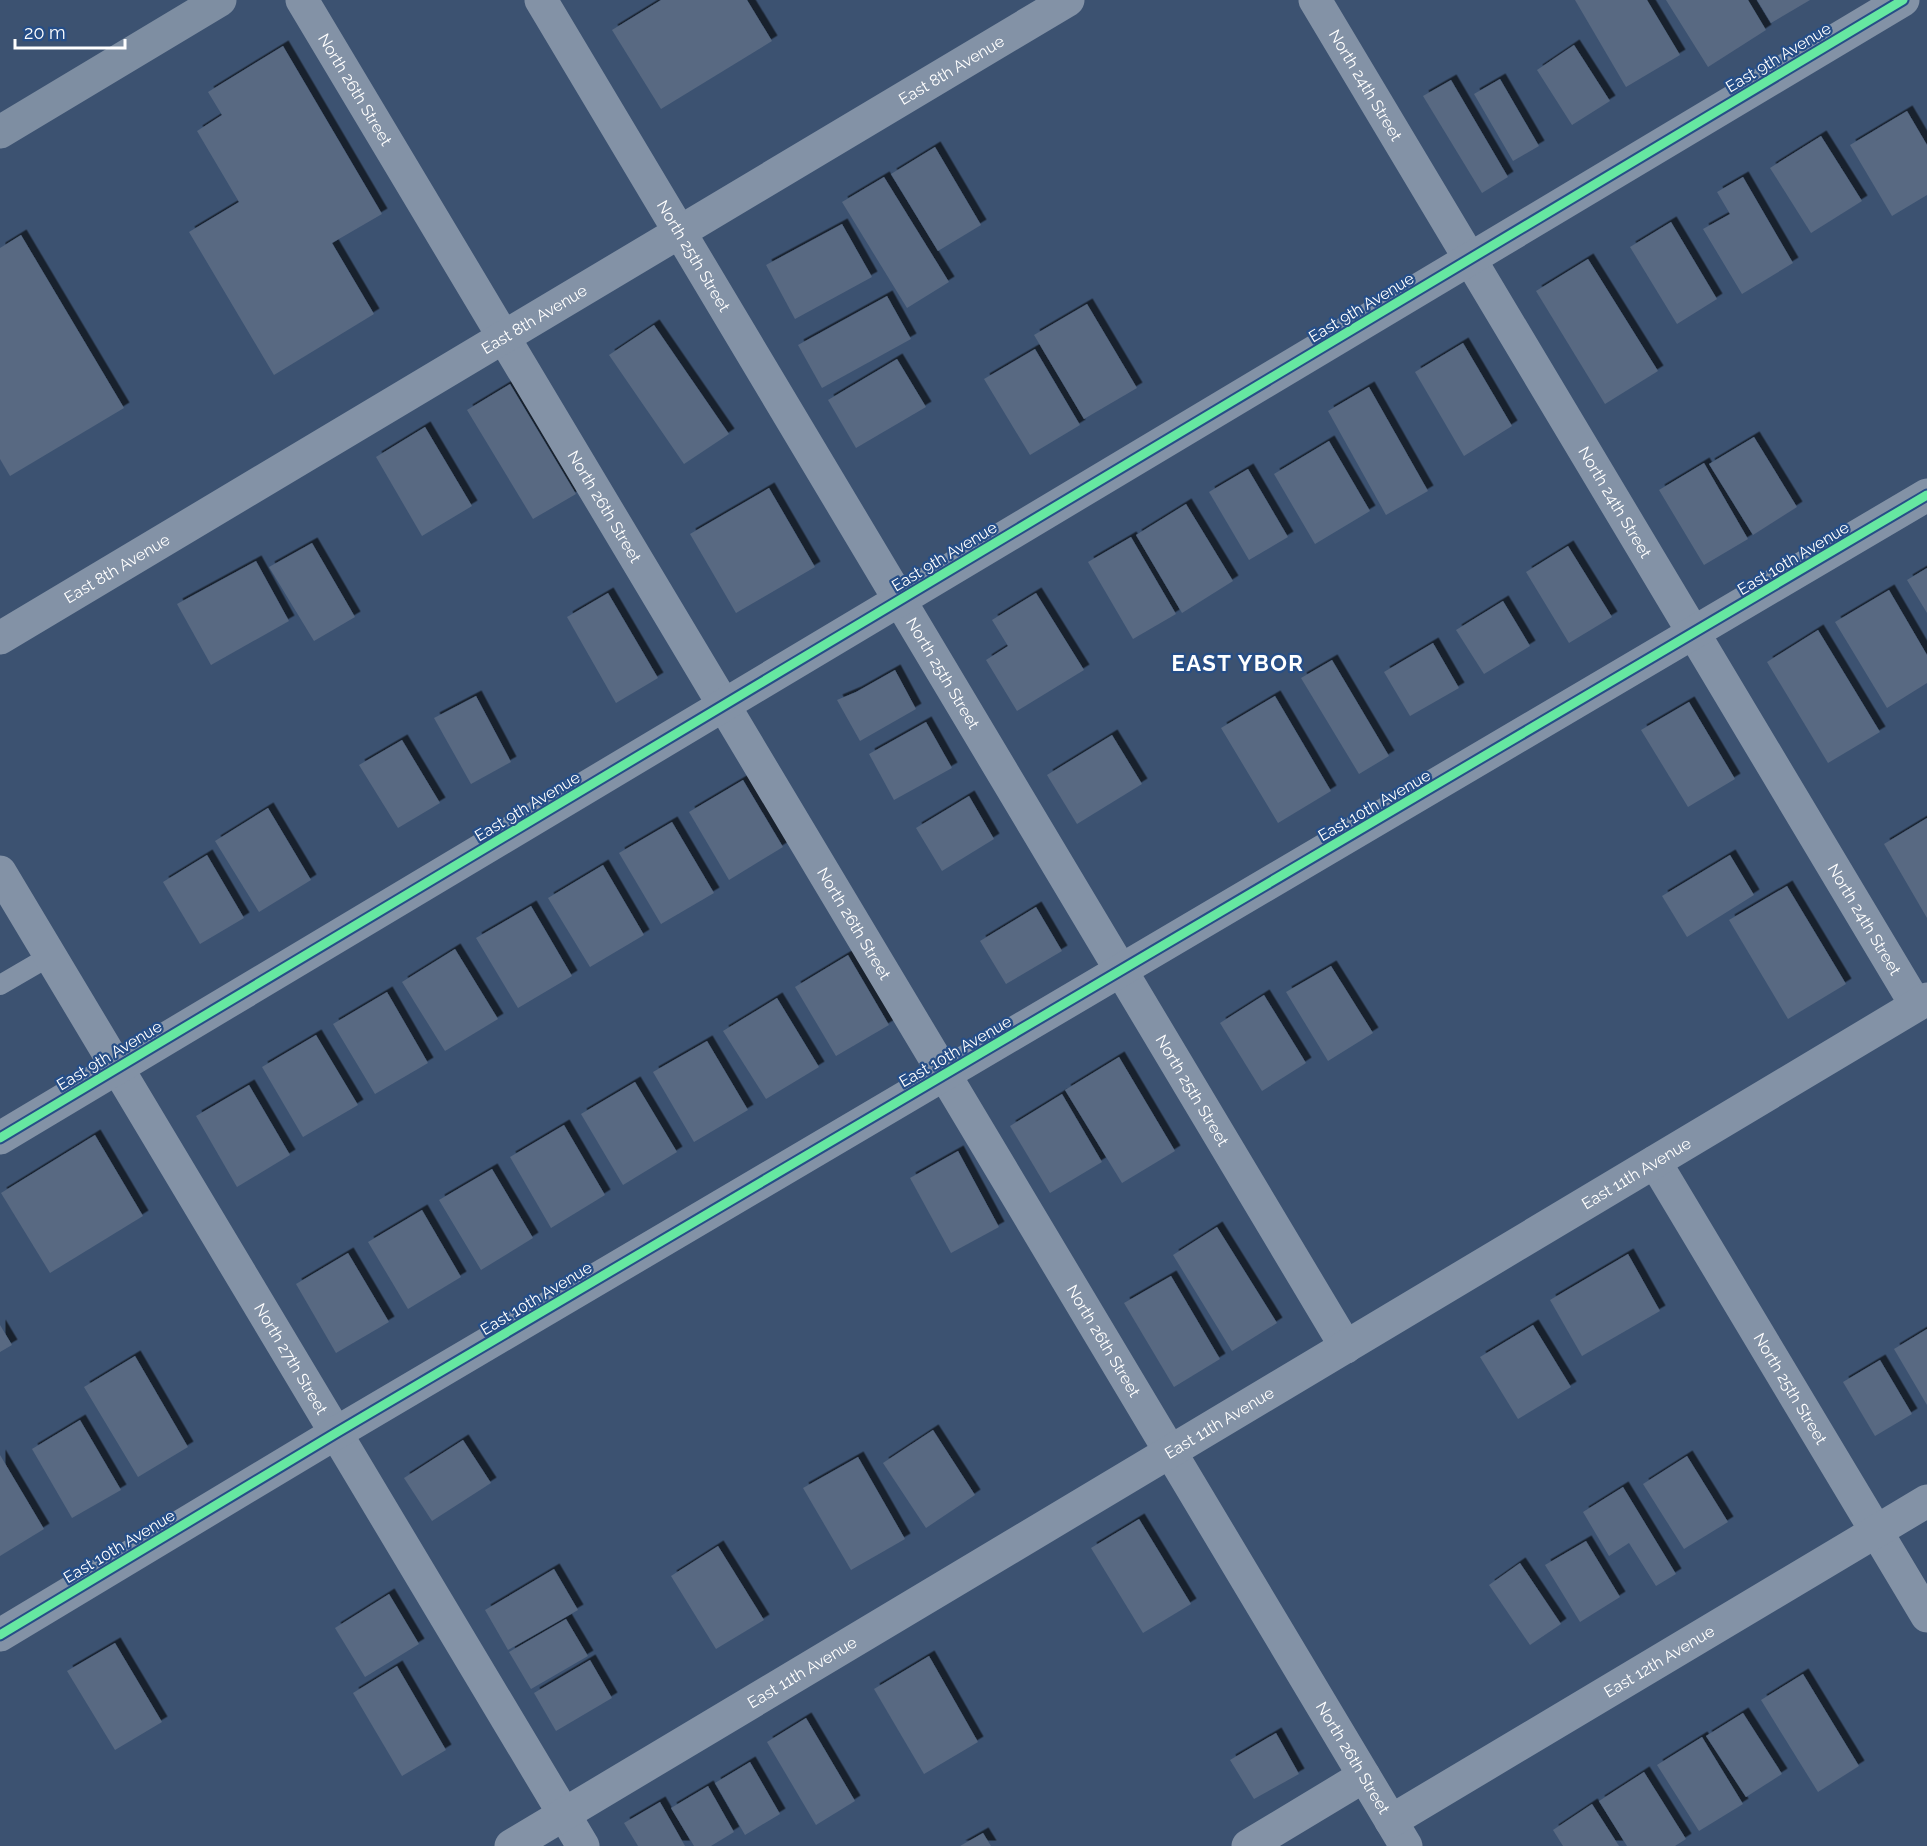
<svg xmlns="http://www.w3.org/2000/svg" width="1927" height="1846" font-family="Raleway,sans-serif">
<defs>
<filter id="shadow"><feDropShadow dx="5.5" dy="-5.5" stdDeviation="0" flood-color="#0009"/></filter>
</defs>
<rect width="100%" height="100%" fill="#3c5271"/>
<g fill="#586982" filter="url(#shadow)">
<path d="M661,0H747L772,41L661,109L612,30Z"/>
<path d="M1575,0H1647L1680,55L1626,87Z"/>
<path d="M1666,0H1748L1766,30L1708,67Z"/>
<path d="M1757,0H1810L1771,23Z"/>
<path d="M1574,45L1610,101L1572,125L1537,70Z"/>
<path d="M283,46L382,214L332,243L374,314L274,375L189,232L239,202L197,131L222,115L208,92Z"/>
<path d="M1500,79L1539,146L1513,161L1474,94Z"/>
<path d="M1451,80L1508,177L1482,193L1423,96Z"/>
<path d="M1907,111L1927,145V195L1892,216L1850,145Z"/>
<path d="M1821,136L1862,201L1811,233L1770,168Z"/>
<path d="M935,147L981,225L938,251L891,174Z"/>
<path d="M884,177L949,282L907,308L842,202Z"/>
<path d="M1743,177L1793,263L1742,294L1703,229L1730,214L1717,192Z"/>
<path d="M1671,222L1717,299L1677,324L1630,247Z"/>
<path d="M842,224L872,277L795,319L766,265Z"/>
<path d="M21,235L124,408L10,476L0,459V248Z"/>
<path d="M1588,259L1658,371L1605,404L1536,291Z"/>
<path d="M887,296L911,339L822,388L798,345Z"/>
<path d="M1087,304L1137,388L1084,419L1034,335Z"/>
<path d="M654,325L729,434L684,464L609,355Z"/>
<path d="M1463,343L1512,426L1464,456L1415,372Z"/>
<path d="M1035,349L1080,425L1030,455L984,379Z"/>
<path d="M897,359L926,407L856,448L828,400Z"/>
<path d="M510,384L576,494L533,519L467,410Z"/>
<path d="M1369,387L1428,491L1386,515L1328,411Z"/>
<path d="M425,427L472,506L422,536L376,457Z"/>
<path d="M1754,437L1797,507L1753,535L1709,464Z"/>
<path d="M1329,441L1370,511L1315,544L1274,474Z"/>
<path d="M1704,463L1748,539L1704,565L1659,490Z"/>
<path d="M1248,469L1288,537L1249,560L1209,492Z"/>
<path d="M769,488L815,567L736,613L690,534Z"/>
<path d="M1186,504L1233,581L1182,613L1136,535Z"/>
<path d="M1131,537L1176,614L1133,639L1088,562Z"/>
<path d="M312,543L355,617L314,641L269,567Z"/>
<path d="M1568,546L1612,617L1569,643L1526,572Z"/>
<path d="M256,561L289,621L211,665L177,604Z"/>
<path d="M1927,568V613L1907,580Z"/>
<path d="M1889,590L1927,655V683L1887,708L1835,622Z"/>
<path d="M608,593L658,678L616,703L567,617Z"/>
<path d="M1036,593L1084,670L1017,711L986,660L1008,646L992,620Z"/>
<path d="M1503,601L1530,646L1484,674L1456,630Z"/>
<path d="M1818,630L1880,732L1828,763L1767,662Z"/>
<path d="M1433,643L1459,688L1410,716L1384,672Z"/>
<path d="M1332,660L1389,756L1359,774L1301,678Z"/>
<path d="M895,670L916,709L860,741L837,700L856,692Z"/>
<path d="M476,696L511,762L471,784L434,718Z"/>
<path d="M1275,696L1331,791L1278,823L1221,728Z"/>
<path d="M1689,702L1735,779L1688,807L1641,730Z"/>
<path d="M926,722L952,768L894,800L869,754Z"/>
<path d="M1112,735L1142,784L1077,824L1047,775Z"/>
<path d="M402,740L440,803L398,828L359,765Z"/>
<path d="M743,780L783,847L729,880L689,812Z"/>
<path d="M969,796L994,839L942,871L916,828Z"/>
<path d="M268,808L311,880L259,912L215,841Z"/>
<path d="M1927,818V918L1884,844Z"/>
<path d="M672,822L714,893L661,924L619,853Z"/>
<path d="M207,855L244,918L200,944L163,882Z"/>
<path d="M1730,855L1754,895L1687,937L1662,896Z"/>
<path d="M603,865L644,935L590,967L548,898Z"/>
<path d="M1787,886L1846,984L1788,1019L1729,920Z"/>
<path d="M531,906L572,976L518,1008L476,938Z"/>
<path d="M1036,907L1062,951L1006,984L980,941Z"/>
<path d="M455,949L498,1019L445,1051L402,982Z"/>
<path d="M848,955L889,1025L836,1056L795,987Z"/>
<path d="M1331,966L1373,1033L1328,1061L1286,992Z"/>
<path d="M387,992L428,1063L375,1094L333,1024Z"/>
<path d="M1264,995L1306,1063L1262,1091L1220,1023Z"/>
<path d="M777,998L819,1067L766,1099L723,1031Z"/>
<path d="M316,1035L358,1105L303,1137L262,1067Z"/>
<path d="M707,1041L748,1110L694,1142L653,1072Z"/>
<path d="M1119,1057L1175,1151L1122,1183L1065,1090Z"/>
<path d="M635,1082L677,1152L623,1185L581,1114Z"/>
<path d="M249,1085L290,1155L237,1187L196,1116Z"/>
<path d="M1062,1094L1102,1162L1050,1193L1010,1126Z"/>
<path d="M564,1125L605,1195L551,1228L510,1157Z"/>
<path d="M95,1135L143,1216L50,1273L1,1193Z"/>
<path d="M958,1151L999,1227L951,1253L910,1178Z"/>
<path d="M492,1169L533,1238L481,1270L439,1200Z"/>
<path d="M422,1210L461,1277L408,1309L368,1242Z"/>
<path d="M1217,1227L1277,1323L1232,1351L1173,1255Z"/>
<path d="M348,1253L389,1322L336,1353L296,1284Z"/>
<path d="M1628,1254L1660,1311L1582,1356L1550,1300Z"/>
<path d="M1171,1276L1220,1359L1174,1387L1124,1303Z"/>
<path d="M0,1325L12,1345L0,1352Z"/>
<path d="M1533,1325L1571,1387L1518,1419L1480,1357Z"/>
<path d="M1927,1329V1405L1894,1349Z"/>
<path d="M135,1356L188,1447L138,1477L84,1387Z"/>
<path d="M1880,1360L1912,1414L1875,1436L1843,1382Z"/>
<path d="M80,1420L121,1490L72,1518L32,1449Z"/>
<path d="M933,1430L975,1495L926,1528L883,1463Z"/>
<path d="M463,1440L491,1483L432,1521L404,1478Z"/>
<path d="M0,1455L44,1529L0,1556Z"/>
<path d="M1687,1456L1728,1522L1684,1549L1643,1484Z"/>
<path d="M858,1457L905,1539L851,1570L803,1488Z"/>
<path d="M1623,1487L1676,1574L1656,1586L1629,1543L1609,1556L1583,1512Z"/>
<path d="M1139,1519L1191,1604L1143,1633L1091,1548Z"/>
<path d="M1586,1541L1620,1597L1580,1622L1545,1565Z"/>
<path d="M718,1546L764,1620L716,1649L671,1576Z"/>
<path d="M1520,1563L1561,1624L1530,1645L1489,1585Z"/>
<path d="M554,1569L578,1610L508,1650L485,1610Z"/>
<path d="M389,1594L419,1644L365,1677L335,1628Z"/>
<path d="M566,1619L588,1656L531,1689L509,1652Z"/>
<path d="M115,1643L162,1722L115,1750L67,1671Z"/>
<path d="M929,1656L978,1742L924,1774L874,1689Z"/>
<path d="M590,1660L612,1698L556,1731L534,1693Z"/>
<path d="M397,1666L446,1750L402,1776L353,1693Z"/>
<path d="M1803,1674L1859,1766L1818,1792L1761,1700Z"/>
<path d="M1743,1713L1782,1774L1746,1797L1706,1736Z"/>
<path d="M806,1718L855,1801L816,1825L767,1742Z"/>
<path d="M1276,1733L1299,1774L1254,1799L1230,1760Z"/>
<path d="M1702,1737L1743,1804L1699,1831L1657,1765Z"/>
<path d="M750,1762L780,1814L745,1835L715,1783Z"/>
<path d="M1644,1772L1686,1839L1675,1846H1627L1599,1801Z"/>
<path d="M708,1786L734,1832L711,1846H694L671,1808Z"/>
<path d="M660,1802L685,1846H638L624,1823Z"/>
<path d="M1592,1804L1619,1846H1563L1553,1830Z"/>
<path d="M983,1833L991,1846H960Z"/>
</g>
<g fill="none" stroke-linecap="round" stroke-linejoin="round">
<path stroke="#8392a6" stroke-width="20" d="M0,985L50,956"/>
<g stroke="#8392a6" stroke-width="33">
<path id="s1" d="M302,0L1406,1846"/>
<path id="s2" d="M541,0L1346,1347"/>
<path id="s3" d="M1315,0L1916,1005"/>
<path id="s4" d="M0,638L1068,0"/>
<path id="s5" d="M0,872L583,1846"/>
<path d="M0,1138L1903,0"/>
<path id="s6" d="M1655,1162L1927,1616"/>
<path d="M0,1635L336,1433L1927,495"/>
<path id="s7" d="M1391,1821L1927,1501"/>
<path id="s8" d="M511,1846L1927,999"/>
<path d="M1248,1846L1364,1776"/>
</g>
<path stroke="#7e8ea2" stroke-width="33" d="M0,132L220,0"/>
<defs>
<g id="cycleway">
<path d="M0,1138L1903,0"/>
<path d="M0,1635L336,1433L1927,495"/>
</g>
</defs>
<use href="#cycleway" stroke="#264e87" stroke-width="13"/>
<use href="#cycleway" stroke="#66e7a1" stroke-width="9"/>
</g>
<g text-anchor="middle" stroke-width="4.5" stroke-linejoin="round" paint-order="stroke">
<g font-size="16" fill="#fff" stroke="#264e87">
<text transform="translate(1778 57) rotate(-31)" y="6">East 9th Avenue</text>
<text dy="6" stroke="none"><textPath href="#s4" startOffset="1108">East 8th Avenue</textPath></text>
<text dy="6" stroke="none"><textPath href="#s3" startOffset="99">North 24th Street</textPath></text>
<text dy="6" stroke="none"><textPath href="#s1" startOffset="104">North 26th Street</textPath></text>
<text dy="6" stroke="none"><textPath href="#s2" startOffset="298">North 25th Street</textPath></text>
<text transform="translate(1361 307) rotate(-31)" y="6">East 9th Avenue</text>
<text dy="6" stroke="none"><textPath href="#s4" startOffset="622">East 8th Avenue</textPath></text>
<text dy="6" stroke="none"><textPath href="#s3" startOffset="585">North 24th Street</textPath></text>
<text dy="6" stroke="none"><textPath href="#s1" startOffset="590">North 26th Street</textPath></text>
<text transform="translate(944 556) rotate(-31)" y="6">East 9th Avenue</text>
<text transform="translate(1793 558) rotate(-31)" y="6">East 10th Avenue</text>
<text dy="6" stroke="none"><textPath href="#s4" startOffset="136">East 8th Avenue</textPath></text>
<text dy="6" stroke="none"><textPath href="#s2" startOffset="784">North 25th Street</textPath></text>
<text transform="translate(1374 805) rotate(-30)" y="6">East 10th Avenue</text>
<text transform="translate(527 806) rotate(-31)" y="6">East 9th Avenue</text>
<text dy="6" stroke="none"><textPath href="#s3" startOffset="1071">North 24th Street</textPath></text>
<text dy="6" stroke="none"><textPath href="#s1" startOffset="1076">North 26th Street</textPath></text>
<text transform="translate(955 1051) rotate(-30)" y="6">East 10th Avenue</text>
<text transform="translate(109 1055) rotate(-31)" y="6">East 9th Avenue</text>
<text dy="6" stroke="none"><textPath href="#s2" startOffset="1270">North 25th Street</textPath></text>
<text dy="6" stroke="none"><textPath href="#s8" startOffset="1311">East 11th Avenue</textPath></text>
<text transform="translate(536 1298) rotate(-31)" y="6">East 10th Avenue</text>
<text dy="6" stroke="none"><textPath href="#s1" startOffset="1562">North 26th Street</textPath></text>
<text dy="6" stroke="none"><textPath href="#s5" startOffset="567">North 27th Street</textPath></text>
<text dy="6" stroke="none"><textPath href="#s6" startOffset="264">North 25th Street</textPath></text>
<text dy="6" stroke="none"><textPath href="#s8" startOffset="825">East 11th Avenue</textPath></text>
<text transform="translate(119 1546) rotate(-31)" y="6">East 10th Avenue</text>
<text dy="6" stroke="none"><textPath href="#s7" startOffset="312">East 12th Avenue</textPath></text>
<text dy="6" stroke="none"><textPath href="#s8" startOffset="339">East 11th Avenue</textPath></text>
<text dy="6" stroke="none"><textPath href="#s1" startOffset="2048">North 26th Street</textPath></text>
</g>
<g font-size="22" font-weight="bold" letter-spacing="1.5" fill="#fff" stroke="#264e87">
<text x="1238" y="671">EAST YBOR</text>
</g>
</g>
<path d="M15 39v9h110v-9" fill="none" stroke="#ffffff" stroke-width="3"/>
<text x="24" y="39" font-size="18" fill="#ffffff" stroke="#264e87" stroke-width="4.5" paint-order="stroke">20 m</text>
</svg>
